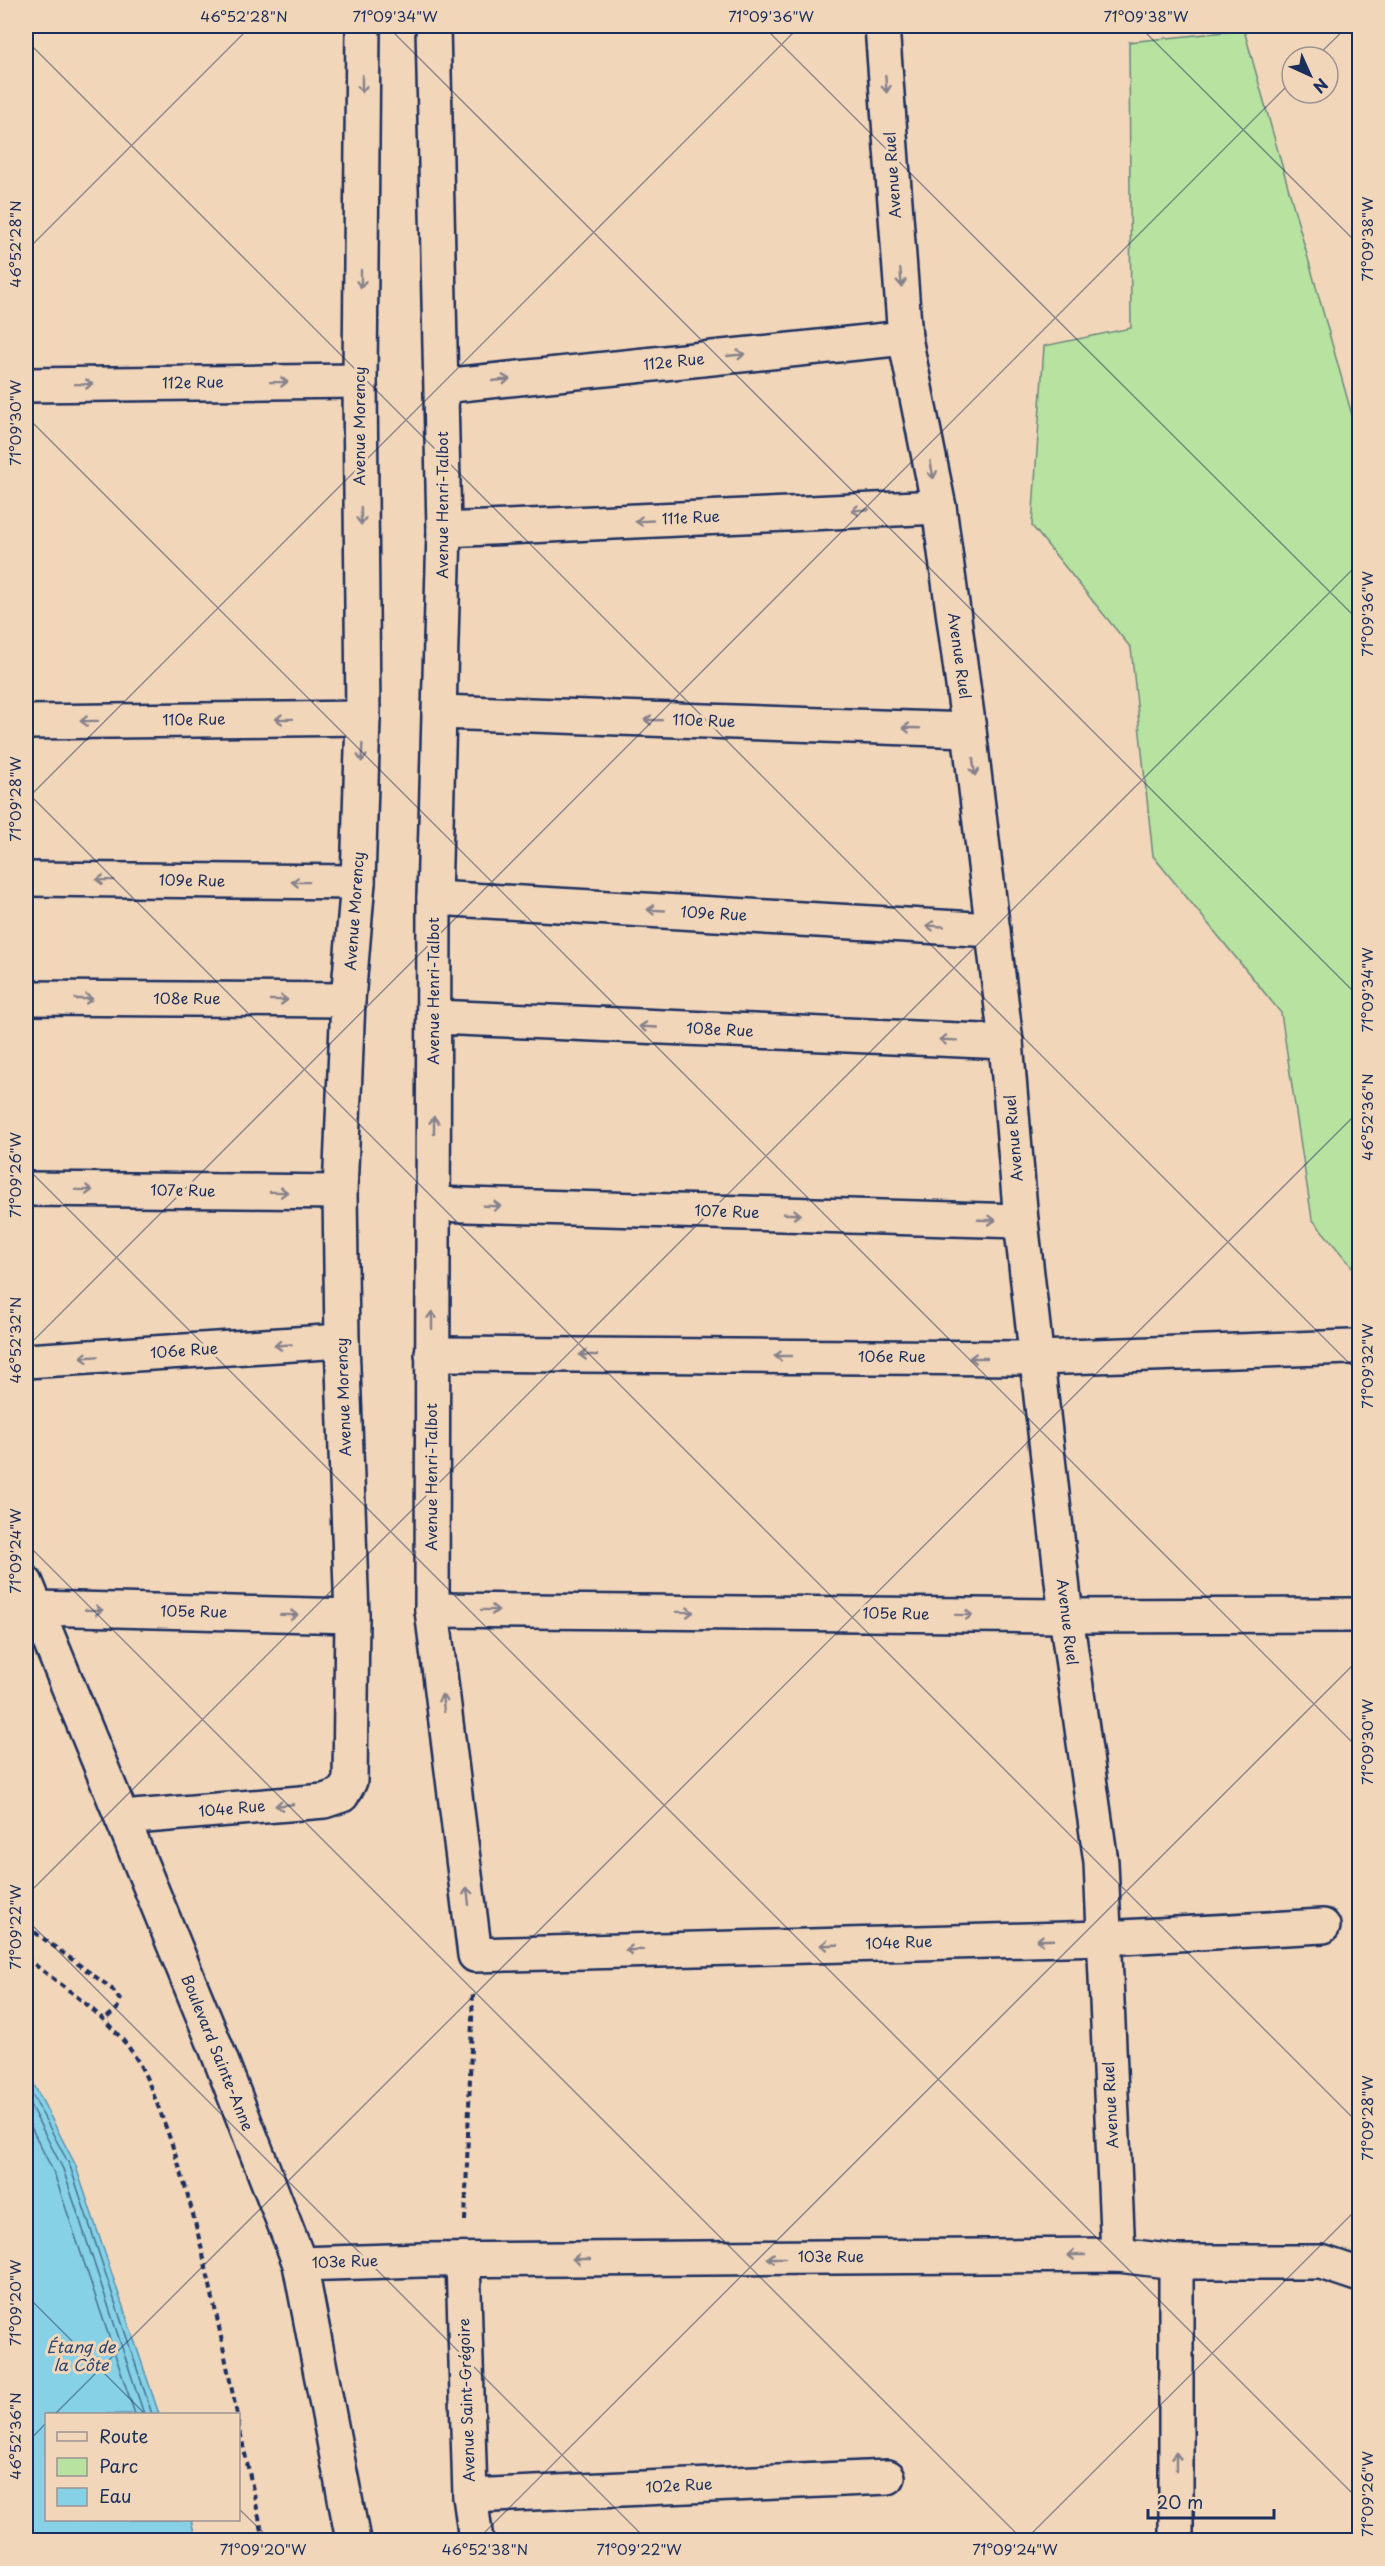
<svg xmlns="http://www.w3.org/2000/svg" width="1385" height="2566" font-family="'Playpen Sans',sans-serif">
<rect width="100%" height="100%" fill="#f2d6b9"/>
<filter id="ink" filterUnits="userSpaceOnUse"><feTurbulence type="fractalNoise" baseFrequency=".0167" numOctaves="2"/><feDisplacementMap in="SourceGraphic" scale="12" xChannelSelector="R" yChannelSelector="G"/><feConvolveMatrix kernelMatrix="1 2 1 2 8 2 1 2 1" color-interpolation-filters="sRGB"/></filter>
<g filter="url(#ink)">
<path fill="#b7e29f" stroke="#69887e" stroke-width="1.5" d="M1244,30L1359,440V1275L1312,1219L1281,1013L1153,856L1131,648L1032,526L1044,346L1131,328L1129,42Z"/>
<path fill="#86d1e6" stroke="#5b90b0" stroke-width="1.5" d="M26,2075L32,2081L75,2164L159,2414H46V2520H191L196,2540H26Z"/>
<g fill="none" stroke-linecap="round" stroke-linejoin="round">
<g stroke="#467094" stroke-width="1.5">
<path d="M26,2083L70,2166L152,2414"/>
<path d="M26,2097L63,2169L144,2414"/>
<path d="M26,2117L54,2173L135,2414"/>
</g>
<defs>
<g id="minor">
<path d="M433,26L444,530L434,898L432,1610L475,1955L1103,1938L1323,1926"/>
<path d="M882,26L905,338L939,507L969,730L1006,1042L1021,1221L1066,1616L1101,1862L1118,2255"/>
<path d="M26,385L360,381"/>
<path d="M442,386L905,338"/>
<path d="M444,530L939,507"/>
<path d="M439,712L969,730"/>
<path d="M26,722L363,718"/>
<path d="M26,879L358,882"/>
<path d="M434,898L993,930"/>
<path d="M26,998L348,1000"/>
<path d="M435,1017L1006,1042"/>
<path d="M26,1189L340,1192"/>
<path d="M433,1204L1021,1221"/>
<path d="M432,1354L1037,1358L1351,1347"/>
<path d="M26,1361L342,1341"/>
<path d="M36,1608L352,1616"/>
<path d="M432,1610L1066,1616L1360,1615"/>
<path d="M122,1818L324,1801L342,1795L350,1781L352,1616L342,1341L340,1192L348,1000L358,882L363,718L360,381L363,26"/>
<path d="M463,2260L470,2496L476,2540"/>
<path d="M300,2264L421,2260L1118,2255L1176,2262H1321L1360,2275"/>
<path d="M470,2496L888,2477"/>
<path d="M1176,2540V2262"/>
</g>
<path id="major" d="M26,1583L215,2045L300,2264L353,2540"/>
</defs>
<use href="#minor" stroke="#1b2f5e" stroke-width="38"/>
<use href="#major" stroke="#1b2f5e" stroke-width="38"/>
<g stroke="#1b2f5e" stroke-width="4" stroke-dasharray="6 4.5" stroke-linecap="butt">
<path d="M26,1926L111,1988L120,2000L117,2009L104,2020"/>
<path d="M26,1958C61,1985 98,2009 126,2044C144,2066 154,2096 164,2122C199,2216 216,2316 237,2414"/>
<path d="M465,2221L473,1991"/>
<path d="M238,2422L264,2540"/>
</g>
<use href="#minor" stroke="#f2d6b9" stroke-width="33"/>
<use href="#major" stroke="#f2d6b9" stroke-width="33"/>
</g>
<defs><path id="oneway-shaft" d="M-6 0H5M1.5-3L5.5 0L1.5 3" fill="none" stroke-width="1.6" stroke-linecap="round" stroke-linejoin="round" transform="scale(1.5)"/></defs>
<g stroke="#86828c">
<use href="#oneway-shaft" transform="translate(362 84) rotate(90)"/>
<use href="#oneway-shaft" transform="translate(886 84) rotate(86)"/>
<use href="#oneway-shaft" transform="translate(901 278) rotate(86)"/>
<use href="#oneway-shaft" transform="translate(361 279) rotate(90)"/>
<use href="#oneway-shaft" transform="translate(736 355) rotate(-6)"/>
<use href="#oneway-shaft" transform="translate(501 380) rotate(-6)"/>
<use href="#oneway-shaft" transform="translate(279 382) rotate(-1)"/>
<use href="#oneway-shaft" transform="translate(84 384) rotate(-1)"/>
<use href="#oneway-shaft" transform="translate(932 470) rotate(79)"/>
<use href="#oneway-shaft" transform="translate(860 510) rotate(177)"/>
<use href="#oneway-shaft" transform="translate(361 516) rotate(89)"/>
<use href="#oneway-shaft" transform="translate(644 521) rotate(177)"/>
<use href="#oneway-shaft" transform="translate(284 719) rotate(179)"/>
<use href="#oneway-shaft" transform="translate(653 720) rotate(-178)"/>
<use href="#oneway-shaft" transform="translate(89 721) rotate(179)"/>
<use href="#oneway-shaft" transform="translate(911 728) rotate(-178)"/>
<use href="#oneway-shaft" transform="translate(362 753) rotate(92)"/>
<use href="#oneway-shaft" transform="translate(974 767) rotate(83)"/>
<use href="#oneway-shaft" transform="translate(105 880) rotate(-179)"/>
<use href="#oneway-shaft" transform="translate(300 882) rotate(-179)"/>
<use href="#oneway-shaft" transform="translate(656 910) rotate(-177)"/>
<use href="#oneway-shaft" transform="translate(935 926) rotate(-177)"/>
<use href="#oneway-shaft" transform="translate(84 999)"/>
<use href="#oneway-shaft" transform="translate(279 1000)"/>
<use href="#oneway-shaft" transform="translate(648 1027) rotate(-177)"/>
<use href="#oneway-shaft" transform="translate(948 1040) rotate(-177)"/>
<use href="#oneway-shaft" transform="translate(434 1125) rotate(-90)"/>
<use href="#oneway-shaft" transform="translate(84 1190) rotate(1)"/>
<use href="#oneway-shaft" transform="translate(279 1192) rotate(1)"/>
<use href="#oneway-shaft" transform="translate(492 1206) rotate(2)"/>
<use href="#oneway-shaft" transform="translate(792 1214) rotate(2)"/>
<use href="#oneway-shaft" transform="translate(987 1220) rotate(2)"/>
<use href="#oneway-shaft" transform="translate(432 1320) rotate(-90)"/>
<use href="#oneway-shaft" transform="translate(283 1345) rotate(176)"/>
<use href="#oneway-shaft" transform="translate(588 1355) rotate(-180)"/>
<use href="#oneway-shaft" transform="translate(783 1356) rotate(-180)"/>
<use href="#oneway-shaft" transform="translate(89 1357) rotate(176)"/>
<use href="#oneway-shaft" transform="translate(978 1358) rotate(-180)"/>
<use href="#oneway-shaft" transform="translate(94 1610) rotate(1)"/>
<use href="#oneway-shaft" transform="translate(490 1610) rotate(1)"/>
<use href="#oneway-shaft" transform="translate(685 1612) rotate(1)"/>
<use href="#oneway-shaft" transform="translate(289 1615) rotate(1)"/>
<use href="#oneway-shaft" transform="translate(964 1615) rotate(1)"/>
<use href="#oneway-shaft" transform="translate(443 1703) rotate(-97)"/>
<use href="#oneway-shaft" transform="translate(284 1805) rotate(175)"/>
<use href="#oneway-shaft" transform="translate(468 1896) rotate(-97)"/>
<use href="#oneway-shaft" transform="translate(1045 1940) rotate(178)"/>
<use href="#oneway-shaft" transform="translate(829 1945) rotate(178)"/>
<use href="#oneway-shaft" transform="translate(634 1950) rotate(178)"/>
<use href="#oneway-shaft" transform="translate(1076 2255) rotate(180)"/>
<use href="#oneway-shaft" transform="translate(776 2258) rotate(180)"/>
<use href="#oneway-shaft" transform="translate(581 2259) rotate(180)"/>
<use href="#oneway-shaft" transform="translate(1176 2461) rotate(-90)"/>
</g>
</g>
<path fill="none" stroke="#1b2f5e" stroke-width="1.5" stroke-opacity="0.45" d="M387,26L1360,998M763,26L1360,622M1139,26L1360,246M26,40L1360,1374M1316,57L1348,26M26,251L251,26M26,416L1360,1750M26,791L1360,2125M26,800L800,26M26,1167L1360,2501M26,1348L1292,81M26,1543L1023,2540M26,1896L1360,562M26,1919L647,2540M26,2295L145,2414M55,2414L1360,1110M26,2444L46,2423M238,2508L271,2540M477,2540L1360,1658M1025,2540L1360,2206"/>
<g text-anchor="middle" stroke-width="6" stroke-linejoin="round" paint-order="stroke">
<g font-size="15" fill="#1b2f5e" stroke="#f2d6b9">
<text transform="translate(893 175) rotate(-94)" y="5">Avenue Ruel</text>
<text transform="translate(674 362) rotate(-6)" y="5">112e Rue</text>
<text transform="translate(193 383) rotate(-1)" y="5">112e Rue</text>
<text transform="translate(360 426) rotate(-90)" y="5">Avenue Morency</text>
<text transform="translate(443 505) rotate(-90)" y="5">Avenue Henri-Talbot</text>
<text transform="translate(691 518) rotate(-3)" y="5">111e Rue</text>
<text transform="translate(959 656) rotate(82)" y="5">Avenue Ruel</text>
<text transform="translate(194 720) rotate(-1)" y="5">110e Rue</text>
<text transform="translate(704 721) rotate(2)" y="5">110e Rue</text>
<text transform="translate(192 881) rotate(1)" y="5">109e Rue</text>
<text transform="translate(355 911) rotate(-86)" y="5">Avenue Morency</text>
<text transform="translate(714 914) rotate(3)" y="5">109e Rue</text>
<text transform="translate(434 991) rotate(-90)" y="5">Avenue Henri-Talbot</text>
<text x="187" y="1004">108e Rue</text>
<text transform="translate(720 1030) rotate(3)" y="5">108e Rue</text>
<text transform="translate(1014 1138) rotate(-95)" y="5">Avenue Ruel</text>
<text transform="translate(183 1191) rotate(1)" y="5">107e Rue</text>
<text transform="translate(727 1212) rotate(2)" y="5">107e Rue</text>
<text transform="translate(184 1351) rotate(-4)" y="5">106e Rue</text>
<text x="892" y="1362">106e Rue</text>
<text transform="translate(344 1397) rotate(-92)" y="5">Avenue Morency</text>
<text transform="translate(432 1477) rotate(-90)" y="5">Avenue Henri-Talbot</text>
<text transform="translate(194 1612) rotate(1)" y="5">105e Rue</text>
<text transform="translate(896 1614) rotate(1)" y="5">105e Rue</text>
<text transform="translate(1067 1622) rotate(83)" y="5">Avenue Ruel</text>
<text transform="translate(232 1809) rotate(-5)" y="5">104e Rue</text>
<text transform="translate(899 1943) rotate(-2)" y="5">104e Rue</text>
<text transform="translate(217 2053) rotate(68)" y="5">Boulevard Sainte-Anne</text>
<text transform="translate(1111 2105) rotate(-93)" y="5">Avenue Ruel</text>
<text x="831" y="2262">103e Rue</text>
<text transform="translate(345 2262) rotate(-2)" y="5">103e Rue</text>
<text transform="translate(467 2400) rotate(-92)" y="5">Avenue Saint-Grégoire</text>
<text transform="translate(679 2486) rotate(-3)" y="5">102e Rue</text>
</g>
<g font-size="16" font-style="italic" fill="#2b4772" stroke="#f2d6b9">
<text x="81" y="2353">Étang de<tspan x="81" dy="18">la Côte</tspan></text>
</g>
</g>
<rect width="1385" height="2566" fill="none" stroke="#f2d6b9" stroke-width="66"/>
<rect x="45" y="2413" width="195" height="108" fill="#f2d6b9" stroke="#9c9395" stroke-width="1.5"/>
<rect x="57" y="2432" width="30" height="9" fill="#f2d6b9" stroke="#9c9395" stroke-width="1.5"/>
<text x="99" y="2443" font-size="18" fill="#1b2f5e">Route</text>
<rect x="57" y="2458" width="30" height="18" fill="#b7e29f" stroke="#9c9395" stroke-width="1.5"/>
<text x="99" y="2473" font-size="18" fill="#1b2f5e">Parc</text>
<rect x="57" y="2488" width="30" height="18" fill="#86d1e6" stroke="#9c9395" stroke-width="1.5"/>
<text x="99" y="2503" font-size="18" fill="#1b2f5e">Eau</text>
<g transform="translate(1310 75) rotate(135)"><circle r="28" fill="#f2d6b9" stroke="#9c9395" stroke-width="1.5"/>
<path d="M0-4.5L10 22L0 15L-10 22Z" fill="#1b2f5e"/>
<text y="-9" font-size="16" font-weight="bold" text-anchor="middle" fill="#1b2f5e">N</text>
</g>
<path d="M1148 2509v9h126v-9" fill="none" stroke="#1b2f5e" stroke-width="3"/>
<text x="1157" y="2509" font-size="18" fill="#1b2f5e" stroke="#f2d6b9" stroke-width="4.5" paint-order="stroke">20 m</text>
<rect x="33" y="33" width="1319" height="2500" fill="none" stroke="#1b2f5e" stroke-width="2"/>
<g font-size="15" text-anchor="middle" fill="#1b2f5e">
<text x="244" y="22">46°52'28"N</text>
<text x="395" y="22">71°09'34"W</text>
<text x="771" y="22">71°09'36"W</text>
<text x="1146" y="22">71°09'38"W</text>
<text transform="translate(1368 239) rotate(-90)" y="5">71°09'38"W</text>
<text transform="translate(16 244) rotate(-90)" y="5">46°52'28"N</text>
<text transform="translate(16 423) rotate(-90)" y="5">71°09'30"W</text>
<text transform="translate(1368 614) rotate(-90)" y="5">71°09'36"W</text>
<text transform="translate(16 799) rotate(-90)" y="5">71°09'28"W</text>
<text transform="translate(1368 990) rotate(-90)" y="5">71°09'34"W</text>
<text transform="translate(1368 1117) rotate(-90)" y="5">46°52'36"N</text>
<text transform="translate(16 1175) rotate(-90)" y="5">71°09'26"W</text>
<text transform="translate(16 1340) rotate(-90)" y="5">46°52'32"N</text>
<text transform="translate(1368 1366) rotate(-90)" y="5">71°09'32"W</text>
<text transform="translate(16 1551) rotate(-90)" y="5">71°09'24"W</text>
<text transform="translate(1368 1742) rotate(-90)" y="5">71°09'30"W</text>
<text transform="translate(16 1927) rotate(-90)" y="5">71°09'22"W</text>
<text transform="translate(1368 2118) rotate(-90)" y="5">71°09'28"W</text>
<text transform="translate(16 2303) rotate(-90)" y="5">71°09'20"W</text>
<text transform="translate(16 2436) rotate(-90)" y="5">46°52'36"N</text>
<text transform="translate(1368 2494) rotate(-90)" y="5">71°09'26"W</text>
<text x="263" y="2555">71°09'20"W</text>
<text x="485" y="2555">46°52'38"N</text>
<text x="639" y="2555">71°09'22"W</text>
<text x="1015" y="2555">71°09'24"W</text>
</g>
</svg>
